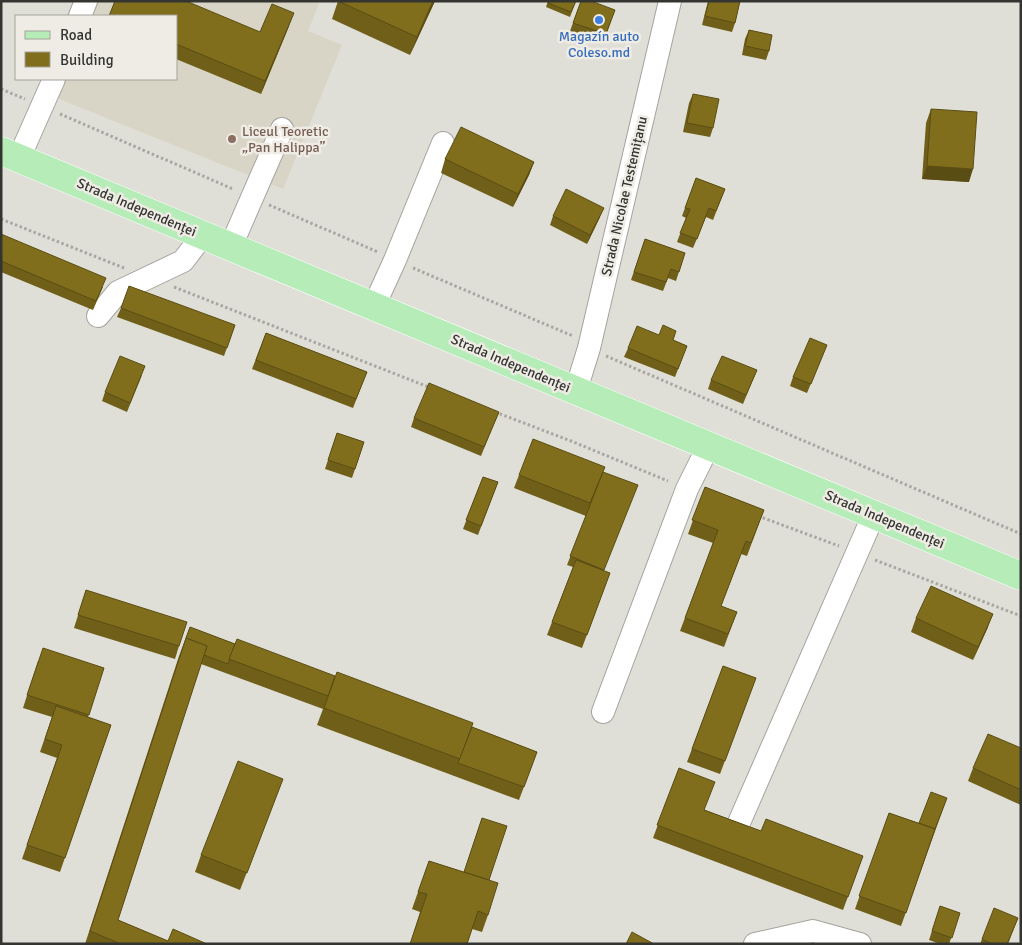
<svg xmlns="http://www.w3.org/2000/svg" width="1022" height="945" font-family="Signika,sans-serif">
<rect width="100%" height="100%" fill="#e0dfd7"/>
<path fill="#d8d4c6" d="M73,1H320L308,31L342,45L283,189L37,90L42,79H176V16H67Z"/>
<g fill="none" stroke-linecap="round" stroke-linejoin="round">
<defs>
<g id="minor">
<path d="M80,16L86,1"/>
<path d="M19,158L54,79"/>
<path d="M231,246L282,129"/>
<path d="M374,306L395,260L443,143"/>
<path d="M98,316L118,292L183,261L203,235"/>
<path d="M576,390L589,348L670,1"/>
<path d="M603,712L687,489L709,445"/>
<path d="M738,825L874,514"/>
<path d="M755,944L813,931L860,944"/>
</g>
<path id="major" d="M1,151L1021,576"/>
</defs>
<use href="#minor" stroke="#a5a39d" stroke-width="24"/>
<use href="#major" stroke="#fff" stroke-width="29"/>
<g stroke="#a8a7a1" stroke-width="3" stroke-dasharray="2.5 2.5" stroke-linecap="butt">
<path d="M1,89L25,99"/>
<path d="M60,114L233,189"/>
<path d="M269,205L378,252"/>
<path d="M1,219L124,268"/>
<path d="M413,268L573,336"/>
<path d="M174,287L431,388"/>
<path d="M606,356L1021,534"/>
<path d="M495,412L571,441L668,481"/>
<path d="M758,516L839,546"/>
<path d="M875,560L1021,616"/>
</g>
<use href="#minor" stroke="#fff" stroke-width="22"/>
<use href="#major" stroke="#b6ecb7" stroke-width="28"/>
</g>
<g fill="#6f5f19">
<path d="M115,1L260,32L289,26L261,94L176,59V16H109Z"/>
<path d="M338,1H435L410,55L332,19Z"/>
<path d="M548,1H576L570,17L546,7Z"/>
<path d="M581,1L615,10L603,43L570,31Z"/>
<path d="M708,1H740L735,23L732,32L702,25Z"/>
<path d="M749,30L769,51L766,60L742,55L745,39Z"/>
<path d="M693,94L713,128L710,137L683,132L689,103Z"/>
<path d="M931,109L969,182L922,179L926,123Z"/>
<path d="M445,159L534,162L529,175L513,207L441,173Z"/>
<path d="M696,178L725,189L713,220L706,217L693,248L677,242L686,218L682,216Z"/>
<path d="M553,216L600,217L587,244L550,225Z"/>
<path d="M1,234L103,287L93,310L1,272Z"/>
<path d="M645,239L685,253L676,281L668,278L663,291L631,280Z"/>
<path d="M121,308L235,325L224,356L117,317Z"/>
<path d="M266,333L367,372L353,408L252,369Z"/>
<path d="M673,340L687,346L675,377L624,357L628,348Z"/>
<path d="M827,345L807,393L790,386L793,377Z"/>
<path d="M757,370L743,404L708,389L711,380Z"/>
<path d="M142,375L127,412L102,401L105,392Z"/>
<path d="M499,412L481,456L411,427L414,418Z"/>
<path d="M337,433L364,442L352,478L325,469Z"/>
<path d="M603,472L604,571L610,573L582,648L547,635L573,567L567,565L586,516L514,488L519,475Z"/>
<path d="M483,477L498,482L478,535L463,529Z"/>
<path d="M705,487L764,510L747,556L741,554L721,606L737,612L724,647L680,631L713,543L688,534Z"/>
<path d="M86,590L179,646L175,659L74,628Z"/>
<path d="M916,618L988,627L973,660L911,632Z"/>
<path d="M190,627L235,644L472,727L537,752L519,800L317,725L323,709L201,664L118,920L168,941L207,944H85L179,656Z"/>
<path d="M38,661L104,668L88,717L111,725L60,872L22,859L57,758L40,752L52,717L23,708Z"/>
<path d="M723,666L756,678L720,774L687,762Z"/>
<path d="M1021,748V805L968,781L973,768Z"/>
<path d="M679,768L705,810L761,831L863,856L843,910L653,838Z"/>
<path d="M283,779L240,890L195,872L201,855Z"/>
<path d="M947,798L901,926L855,909L889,813L919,823Z"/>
<path d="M482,818L489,880L488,915L482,932L472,929L467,944H410L420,912L412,909L429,861L464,872Z"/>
<path d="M940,906L960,913L949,944H940L929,940Z"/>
<path d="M1018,918L1008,944H980L982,939Z"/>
</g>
<g fill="#5a4d14">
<path d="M433,1H435L410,55L417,37Z"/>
<path d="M294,13L289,26L261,94L265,81Z"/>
<path d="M534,162L529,175L513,207L518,194Z"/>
<path d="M927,166L973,169L969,182L922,179Z"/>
<path d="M604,208L600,217L587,244L590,235Z"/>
<path d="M993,614L988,627L973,660L978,647Z"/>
</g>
<g fill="#816e1d" stroke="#5a4d14">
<path d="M115,1H186L260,32L272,4L294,13L265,81L176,44V16H109Z"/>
<path d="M338,1H433L417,37Z"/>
<path d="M548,1H576L571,12L548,3Z"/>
<path d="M581,1H591L615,10L606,34L573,23Z"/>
<path d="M709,1H740L735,23L705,16Z"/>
<path d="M749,30L772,35L769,51L745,46Z"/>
<path d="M693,94L719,99L713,128L687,123Z"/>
<path d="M931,109L977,112L973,169L927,166Z"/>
<path d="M461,127L534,162L518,194L445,159Z"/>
<path d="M696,178L725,189L716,211L709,208L697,239L680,233L690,209L685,208Z"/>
<path d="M566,189L604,208L590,235L553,216Z"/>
<path d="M1,234L106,278L96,301L1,261Z"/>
<path d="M645,239L685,253L679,272L671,269L666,282L634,272Z"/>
<path d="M129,286L235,325L227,348L121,308Z"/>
<path d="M663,325L676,331L673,340L687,346L678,369L628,348L637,326L659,335Z"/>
<path d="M266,333L367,372L356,399L256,360Z"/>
<path d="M810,338L827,345L811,384L793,377Z"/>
<path d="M120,356L145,366L130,403L105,392Z"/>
<path d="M722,356L757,370L746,395L711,380Z"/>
<path d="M429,383L499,412L484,447L414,418Z"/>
<path d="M337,433L364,442L355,469L328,460Z"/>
<path d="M533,439L605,467L590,503L519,475Z"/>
<path d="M603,472L638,485L604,570L570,556Z"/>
<path d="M483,477L498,482L481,526L466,520Z"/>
<path d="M705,487L764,510L751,543L746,541L721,606L737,612L728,634L685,618L718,530L692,520Z"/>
<path d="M576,560L610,573L587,635L552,622Z"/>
<path d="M931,586L993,614L978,647L916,618Z"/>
<path d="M86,590L187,622L179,646L78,615Z"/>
<path d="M190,627L235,644L228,664L204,655L207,646L186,638Z"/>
<path d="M186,638L207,646L118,920L168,941L173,929L207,944H121L90,931Z"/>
<path d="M237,639L335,676L328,696L229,659Z"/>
<path d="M43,648L104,668L89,715L27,695Z"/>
<path d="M723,666L756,678L725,761L692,749Z"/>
<path d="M337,672L473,723L460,759L324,708Z"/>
<path d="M56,706L111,725L65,858L27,845L62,745L45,739Z"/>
<path d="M472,727L537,752L524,787L458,763Z"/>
<path d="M988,734L1021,748V790L973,768Z"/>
<path d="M238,761L283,779L247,873L201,855Z"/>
<path d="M679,768L715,782L704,810L761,831L766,819L863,856L848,897L657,825Z"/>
<path d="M931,792L947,798L935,829L919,823Z"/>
<path d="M889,813L935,829L906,913L859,896Z"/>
<path d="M482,818L507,826L489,880L464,872Z"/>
<path d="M429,861L498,883L488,915L478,911L467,944H410L427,894L418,892Z"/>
<path d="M940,906L960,913L952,938L932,931Z"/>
<path d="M994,908L1018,918L1007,944H992L982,939Z"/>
<path d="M632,932L654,944H626Z"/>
</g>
<circle fill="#3f7fe0" stroke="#eeece4" stroke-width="2" cx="599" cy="20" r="5"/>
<circle fill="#8d6e63" stroke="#eeece4" stroke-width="2" cx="232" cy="139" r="5"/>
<g text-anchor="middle" stroke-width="5" stroke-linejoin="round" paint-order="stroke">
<g font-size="14" fill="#366cbe" stroke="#eeece4">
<text x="599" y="41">Magazín auto<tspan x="599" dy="16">Coleso.md</tspan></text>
</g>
<g font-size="14" fill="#785e54" stroke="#eeece4" text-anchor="start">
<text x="242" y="136">Liceul Teoretic<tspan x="242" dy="16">„Pan Halippa”</tspan></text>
</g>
<g font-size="14" fill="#343431" stroke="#eeece4">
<text transform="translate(624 196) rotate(-77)" y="5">Strada Nicolae Testemițanu</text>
<text transform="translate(137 207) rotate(23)" y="5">Strada Independenței</text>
<text transform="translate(511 363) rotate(23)" y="5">Strada Independenței</text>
<text transform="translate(885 519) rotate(23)" y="5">Strada Independenței</text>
</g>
</g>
<rect width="1022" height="945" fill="none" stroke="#343431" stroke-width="5"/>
<rect x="15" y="15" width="162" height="65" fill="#eeece4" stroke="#a4a29c"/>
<rect x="25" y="31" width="25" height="8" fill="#b6ecb7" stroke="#a4a29c"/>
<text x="60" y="40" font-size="15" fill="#343431">Road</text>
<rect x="25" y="52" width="25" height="15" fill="#816e1d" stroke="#a4a29c"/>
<text x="60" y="65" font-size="15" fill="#343431">Building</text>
</svg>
